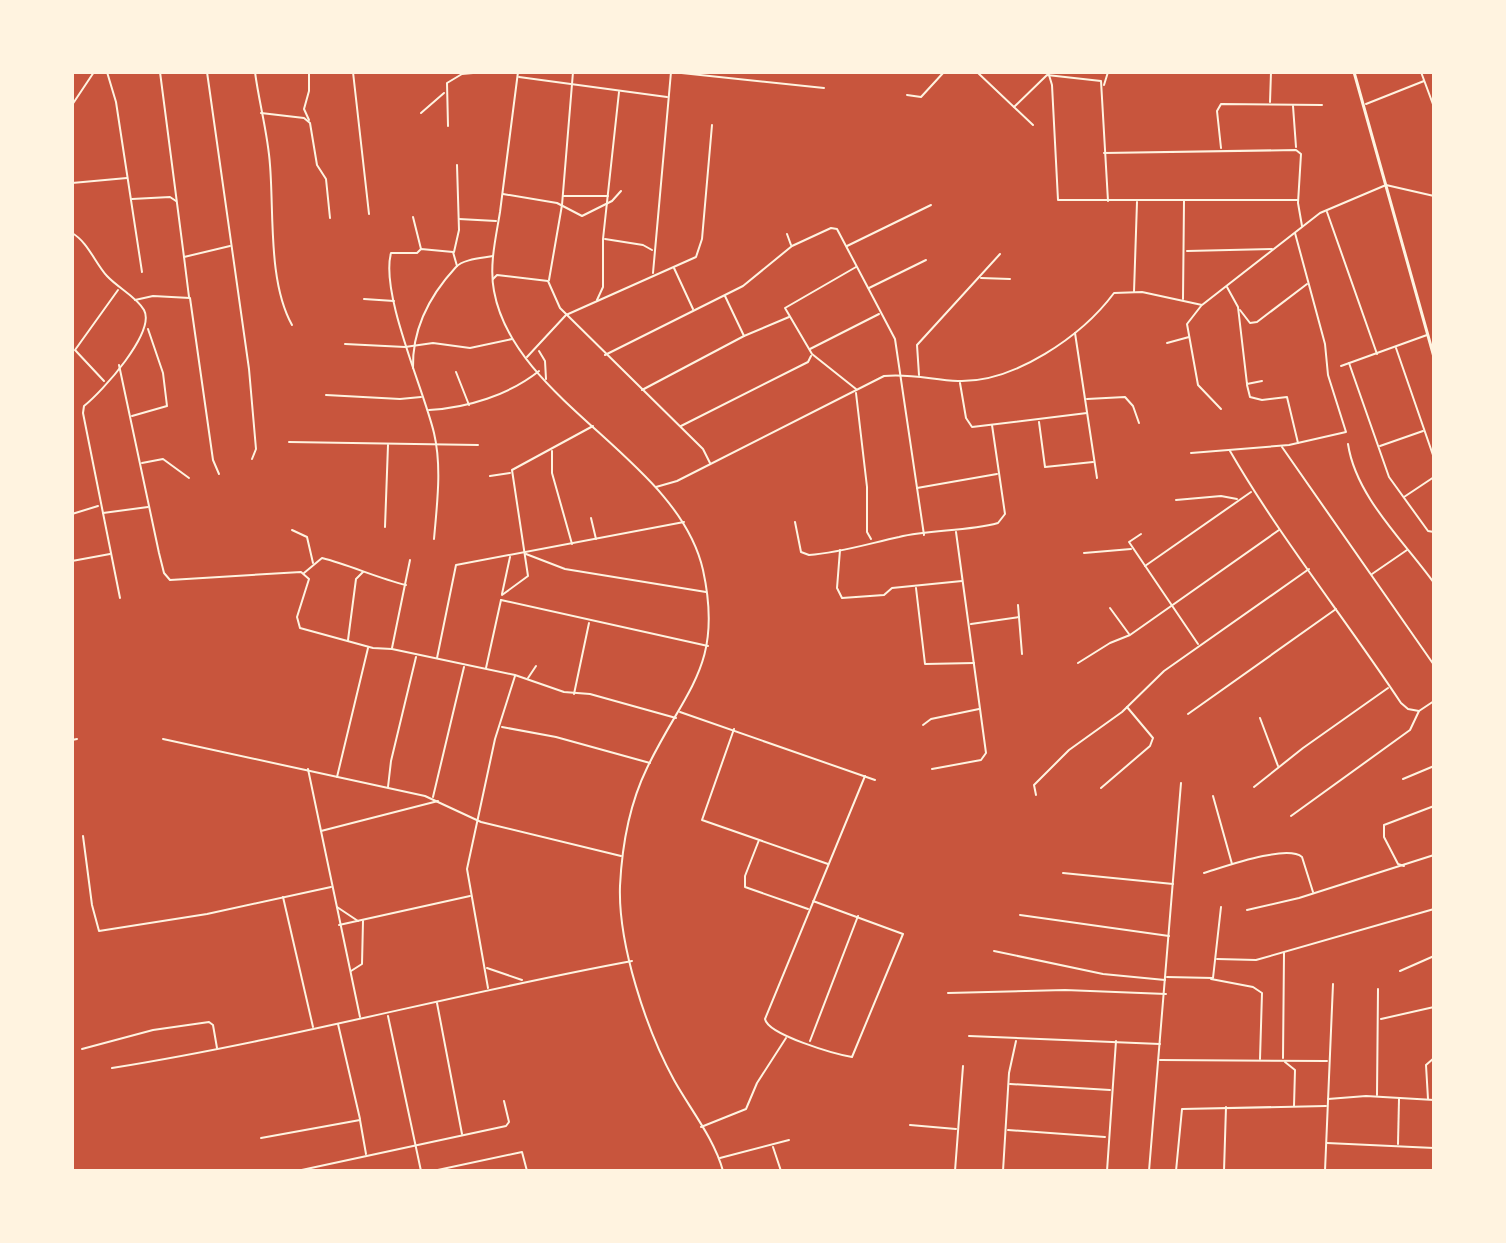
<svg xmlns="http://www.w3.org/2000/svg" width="1506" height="1243" font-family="Mulish,sans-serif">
<rect width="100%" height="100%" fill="#c8553d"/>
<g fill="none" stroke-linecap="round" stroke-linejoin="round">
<g stroke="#fff3e0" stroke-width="2">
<path d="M107,72L116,102L142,272"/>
<path d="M160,72L184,257"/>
<path d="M207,72L249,369L256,449L252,459"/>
<path d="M255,72C259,103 268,134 270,165C274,213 268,282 292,325"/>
<path d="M309,72V91L304,109L309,120"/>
<path d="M353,72L369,214"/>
<path d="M672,72L824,88"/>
<path d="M977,72L1033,125"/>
<path d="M1421,72L1434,107"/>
<path d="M1049,75L1052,85L1058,200H1298"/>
<path d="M519,77L667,97"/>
<path d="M1104,85L1108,72"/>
<path d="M907,95L921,97L944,72"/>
<path d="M1270,102L1271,72"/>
<path d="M1366,104L1424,81"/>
<path d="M1293,106L1296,147"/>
<path d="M1014,107L1047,75L1101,81L1108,201"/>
<path d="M261,113L304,118L310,123L317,165L326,179L330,218"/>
<path d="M421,113L444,93"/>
<path d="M448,126L447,83L462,74L484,72"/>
<path d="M1221,148L1217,111L1221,104L1322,105"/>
<path d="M1104,153L1296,150L1301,154L1298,203L1302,226"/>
<path d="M72,183L127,178"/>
<path d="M503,194L557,203L582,216L612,201L621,191"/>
<path d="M563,196H608"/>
<path d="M132,199L170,197L176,201"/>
<path d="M1327,212L1377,354"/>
<path d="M413,217L421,249"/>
<path d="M459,219L496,221"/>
<path d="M72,233C88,242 95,263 107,276C118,288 137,297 144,310C156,332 102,392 84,406L83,413L120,598"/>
<path d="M787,234L791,245"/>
<path d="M605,239L643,245L652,250"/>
<path d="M847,246L931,205"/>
<path d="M1187,251L1272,249"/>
<path d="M454,252L459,230L457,165"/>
<path d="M674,268L693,309"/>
<path d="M653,273L671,72"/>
<path d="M981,278L1010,279"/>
<path d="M493,279L497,275L548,281L560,308L703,449L710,463"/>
<path d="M549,280L562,205L573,72"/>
<path d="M1227,287L1238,307L1247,384L1262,381"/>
<path d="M869,288L926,260"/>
<path d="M1134,292L1137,202"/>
<path d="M725,296L744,336L789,317"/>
<path d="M189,297L184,257L230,246"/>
<path d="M364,299L394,301"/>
<path d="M1183,299L1184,201"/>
<path d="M135,300L153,296L190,298L213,460L219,474"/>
<path d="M597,300L603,287V239L619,92"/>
<path d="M1201,306L1187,324L1198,385L1221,409"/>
<path d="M1240,310L1250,323L1257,322L1307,284"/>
<path d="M1075,333L1097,478"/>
<path d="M1167,343L1189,337"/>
<path d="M345,344L405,347L433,343L470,348L512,339"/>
<path d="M1396,348L1434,458"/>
<path d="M810,349L879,314"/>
<path d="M539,351L545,361L546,379"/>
<path d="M605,355L743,286L792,246L831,228L837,229L895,339L924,535"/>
<path d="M527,357L566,315L696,257L702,239L712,125"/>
<path d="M1349,363L1389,477L1428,531L1434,532"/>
<path d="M119,365L159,553L164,573L170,580L301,572L309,579L297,617L300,628L373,648L392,649L515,675L564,692L590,694L676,718"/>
<path d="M1341,366L1427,335"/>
<path d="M413,368C412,328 431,294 456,267C463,259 483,258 493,256"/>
<path d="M456,372L469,405"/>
<path d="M919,375L917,345L1000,254"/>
<path d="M104,381L75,350L118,290"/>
<path d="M960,383L966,418L972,427L1087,413"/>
<path d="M1247,385L1250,397L1262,400L1287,397L1298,443"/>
<path d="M856,389L812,354L785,308L856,267"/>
<path d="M642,390L744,336"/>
<path d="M856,393L867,487V532L871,539"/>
<path d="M326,395L400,399L421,397"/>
<path d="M1087,399L1125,397L1133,406L1139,423"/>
<path d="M429,410C467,408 509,395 539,371"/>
<path d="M132,416L167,406L163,373L148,329"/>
<path d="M1039,422L1045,467L1093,462"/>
<path d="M681,426L808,362L811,356"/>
<path d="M289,442L478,445"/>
<path d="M1348,444C1356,497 1404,541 1434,583"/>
<path d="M1380,446L1423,431"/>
<path d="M1282,447L1434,665"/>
<path d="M552,451V473L572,544"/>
<path d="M1230,451C1281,539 1345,618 1401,703L1408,709L1419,711"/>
<path d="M1191,453L1289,445L1346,432L1328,375L1325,344L1295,233"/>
<path d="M142,463L163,459L189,478"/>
<path d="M490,476L510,473"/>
<path d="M917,488L997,474"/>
<path d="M1404,497L1434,477"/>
<path d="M1176,500L1221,496L1237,499"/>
<path d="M103,513L148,507"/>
<path d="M72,514L98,506"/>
<path d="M591,518L596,539"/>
<path d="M795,522L801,552L809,555C839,553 871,543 899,537C931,529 965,532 998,523L1005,514L992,425"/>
<path d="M385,527L388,445"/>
<path d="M292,530L307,537L313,563"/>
<path d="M1141,534L1129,542L1198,644"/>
<path d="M434,539C437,504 442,467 434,433C424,390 380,294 391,253H417L421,249L453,252L457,266"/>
<path d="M840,550L837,588L842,598L884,595L892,588L962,581"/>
<path d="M1084,553L1131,549"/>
<path d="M526,554L565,569L706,592"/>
<path d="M72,561L110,554"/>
<path d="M1145,566L1251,492"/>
<path d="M304,573L322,558C350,565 377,578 406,585"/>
<path d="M1372,574L1407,550"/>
<path d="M916,588L925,664L974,663"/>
<path d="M502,594L510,557"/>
<path d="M502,595L528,576L512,470L593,426"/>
<path d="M501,600L708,646"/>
<path d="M1018,605L1022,654"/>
<path d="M1110,608L1129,634"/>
<path d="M971,624L1019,617"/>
<path d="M348,640L356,579L363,572"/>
<path d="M392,648L410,560"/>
<path d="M437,658L456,565L684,522"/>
<path d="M1078,663L1110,643L1130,635L1279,530"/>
<path d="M486,668L501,600"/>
<path d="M528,678L536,666"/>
<path d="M574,694L589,623"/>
<path d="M680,712L875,780"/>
<path d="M1188,714L1336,609"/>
<path d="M1260,718L1278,766"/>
<path d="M923,725L931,719L979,709"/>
<path d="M502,727L556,737L650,763"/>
<path d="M734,729L702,820L828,864"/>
<path d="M163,739L425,796L481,822L621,856"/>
<path d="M72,740L77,739"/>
<path d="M308,769L360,1017"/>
<path d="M932,769L981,760L986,753L956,532"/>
<path d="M337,777L368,648"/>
<path d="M1403,779L1434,766"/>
<path d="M388,787L391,761L416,657"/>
<path d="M1254,787L1303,748L1388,688"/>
<path d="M1101,788L1150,746L1153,738L1127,707"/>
<path d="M1036,795L1034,785L1069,750L1122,712L1164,671L1309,569"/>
<path d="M1213,796L1232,864"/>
<path d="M433,797L464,667"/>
<path d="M1291,816L1410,730L1419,711L1434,701"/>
<path d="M321,831L438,801"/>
<path d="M83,836L92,905L99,931L207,914L331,887"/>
<path d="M759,840L745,876V887L808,909"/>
<path d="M1404,866L1398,864L1384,837V825L1434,806"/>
<path d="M1063,873L1173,884"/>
<path d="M1204,873C1224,867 1287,844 1302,857L1313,892"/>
<path d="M283,897L313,1027"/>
<path d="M813,901L903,934L852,1057C835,1054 768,1035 765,1019L865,776"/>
<path d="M337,907L358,921"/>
<path d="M1247,910L1299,898L1434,855"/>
<path d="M1020,915L1169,936"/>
<path d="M339,925L470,896"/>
<path d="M994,951L1103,974L1165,980"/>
<path d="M1217,959L1256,960L1434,909"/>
<path d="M487,968L522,980"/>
<path d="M351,971L362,964L363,921"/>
<path d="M1400,971L1434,956"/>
<path d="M1167,977L1213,978L1221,907"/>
<path d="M1211,979L1253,987L1262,993L1260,1059"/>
<path d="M488,988L467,869L495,739L515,676"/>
<path d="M948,993L1065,990L1166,994"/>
<path d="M437,1003L462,1134"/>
<path d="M388,1016L421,1171"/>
<path d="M1381,1019L1434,1007"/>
<path d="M338,1024L360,1119"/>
<path d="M969,1036L1160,1044"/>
<path d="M810,1041L858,916"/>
<path d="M82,1049L153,1030L209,1022L213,1025L217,1048"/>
<path d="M1283,1058L1284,953"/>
<path d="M1160,1060L1327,1061"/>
<path d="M1285,1062L1295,1070L1294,1106"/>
<path d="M112,1068C287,1040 458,993 632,961"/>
<path d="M1010,1084L1110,1090"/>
<path d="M1377,1095L1378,989"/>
<path d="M1328,1099L1366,1096L1434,1100"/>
<path d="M1428,1099L1426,1065L1434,1058"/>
<path d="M910,1125L956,1129"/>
<path d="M701,1127L746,1109L757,1083L786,1038"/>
<path d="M1008,1130L1105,1137"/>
<path d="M261,1138L360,1120L366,1154"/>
<path d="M1327,1143L1434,1148"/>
<path d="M1398,1144L1399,1099"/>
<path d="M773,1147L781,1171"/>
<path d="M720,1158L789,1140"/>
<path d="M884,1170L888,1171"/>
<path d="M297,1171L506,1126L509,1122L504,1101"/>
<path d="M433,1171L522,1152L527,1171"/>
<path d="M955,1171L963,1066"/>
<path d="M1003,1171L1009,1073L1016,1041"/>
<path d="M1107,1171L1116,1041"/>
<path d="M1149,1171L1181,783"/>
<path d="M1176,1171L1182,1109L1326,1106"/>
<path d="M1224,1171L1226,1107"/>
<path d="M1325,1171L1333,984"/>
</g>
<g stroke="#fff3e0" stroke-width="2">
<path d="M518,72C512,119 506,165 500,212C496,237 489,265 494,291C514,402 678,459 703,570C724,666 685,689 647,768C629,805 622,845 620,886C618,944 646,1029 674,1080C690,1109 714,1138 723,1171"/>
<path d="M72,105L94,72"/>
<path d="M656,487L677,481L884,376C910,373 933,380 958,381C1014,383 1082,336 1114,293L1142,292L1202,305L1320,213L1386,185L1434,196"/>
</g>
<path stroke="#fff3e0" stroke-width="3" d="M1354,72L1434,357"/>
</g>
<rect width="1506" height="1243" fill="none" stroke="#fff3e0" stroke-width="148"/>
</svg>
